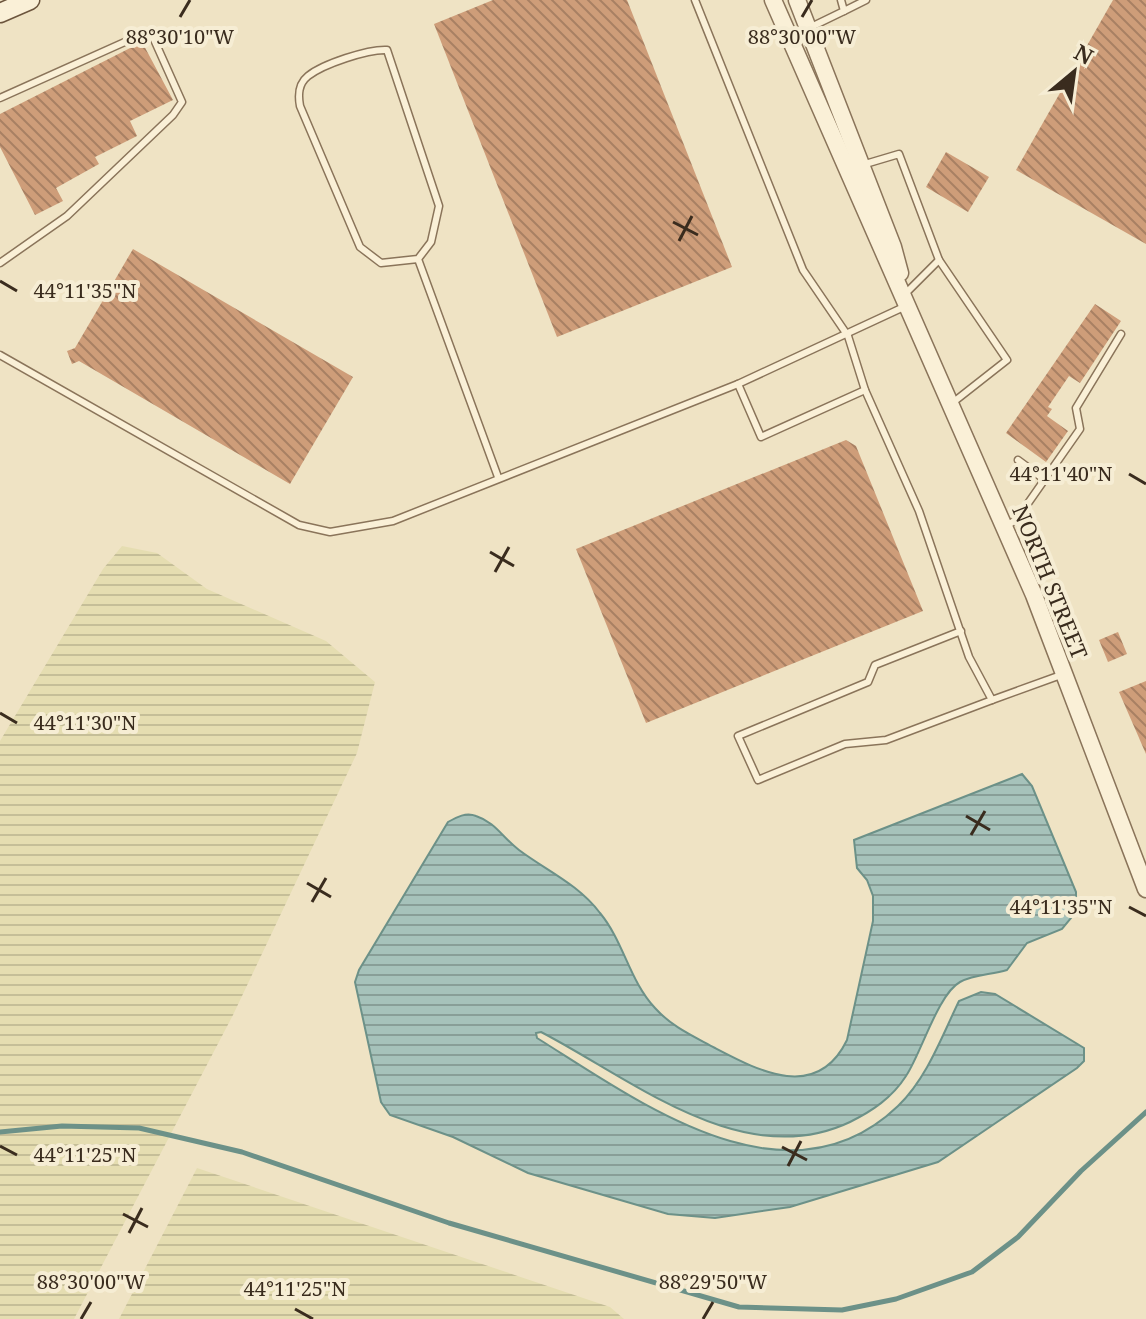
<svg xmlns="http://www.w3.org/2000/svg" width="1146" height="1319" font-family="'Noto Serif',serif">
<defs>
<pattern id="farmland-rules" width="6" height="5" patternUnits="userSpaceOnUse" patternTransform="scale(2)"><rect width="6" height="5" fill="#e5ddb1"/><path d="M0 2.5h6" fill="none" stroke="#c5be98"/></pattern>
<pattern id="water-rules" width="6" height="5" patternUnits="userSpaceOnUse" patternTransform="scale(2)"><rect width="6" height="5" fill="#a6c2ba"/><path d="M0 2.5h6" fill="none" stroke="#889e97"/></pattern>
<pattern id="building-back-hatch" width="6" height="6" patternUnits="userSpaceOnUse" patternTransform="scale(2)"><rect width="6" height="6" fill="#ce9d79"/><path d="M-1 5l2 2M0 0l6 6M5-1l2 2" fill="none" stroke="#a88063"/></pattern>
</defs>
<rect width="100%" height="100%" fill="#efe3c4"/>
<g fill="url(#farmland-rules)">
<path d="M122,546L157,553L207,589L326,641L375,682L357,753L233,1015L74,1319H0V741L103,569Z"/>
<path d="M197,1168L610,1307L624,1319H119Z"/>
</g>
<path fill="url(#water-rules)" stroke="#6c9188" stroke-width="2" d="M1022,774L1032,786L1076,892V912L1062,929L1027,943L1007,970C991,975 975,974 960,982C938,994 921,1054 906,1076C892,1098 872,1111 850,1122C743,1173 632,1079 541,1032L536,1033L537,1038C638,1101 787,1213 898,1106C927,1078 942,1036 959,1001L981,992L995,994L1084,1048V1061L1077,1068L938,1162L790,1207L715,1218L668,1214L528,1173L453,1137L390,1115L381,1102L355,982L359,970L448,822C457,817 466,812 476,816C495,822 503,838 519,850C547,871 578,884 600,913C624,942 629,980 655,1008C672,1027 693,1036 715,1048C759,1071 817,1102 847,1040L873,921V896L867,880L857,868L854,840Z"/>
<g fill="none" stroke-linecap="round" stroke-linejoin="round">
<path stroke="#6c9188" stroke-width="5" d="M0,1132L62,1126L139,1128L242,1152L449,1223L739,1307L842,1310L896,1299L972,1272L1018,1237L1081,1171L1146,1112"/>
</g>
<g fill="url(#building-back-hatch)">
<path d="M493,0H627L732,267L557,337L434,24Z"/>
<path d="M1113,0H1146V244L1016,170Z"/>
<path d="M142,42L173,100L130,121L137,136L95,157L99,164L56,188L63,201L35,215L0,147V114Z"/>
<path d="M946,152L989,177L968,212L926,187Z"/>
<path d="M133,249L353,377L290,484L79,361L72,364L67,351L75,348Z"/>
<path d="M1095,304L1121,321L1080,383L1069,376L1048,407L1052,409L1047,416L1068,431L1046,462L1006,433Z"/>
<path d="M846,440L856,446L923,611L646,723L576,549Z"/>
<path d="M1118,632L1127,654L1108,662L1099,640Z"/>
<path d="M1146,681V754L1119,692Z"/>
</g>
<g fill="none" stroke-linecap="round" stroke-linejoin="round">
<defs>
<g id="service">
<path d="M695,0L803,270L848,336L865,390L919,511L969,657L992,700L1061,675"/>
<path d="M844,11L866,0"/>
<path d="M811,27L844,11L841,0"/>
<path d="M0,98L147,32L152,35L182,102L173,115L67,216L0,263"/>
<path d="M862,165L899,154L939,260"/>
<path d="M418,259L381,263L360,247L300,106C298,95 298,84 308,76C323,64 368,49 387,50L439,206L431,242L418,259L498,477"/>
<path d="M905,294L939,260L1007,360L951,404"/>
<path d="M0,355L299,525L330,532L393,521L738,384L906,306"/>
<path d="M738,384L761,437L865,390"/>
<path d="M1018,460L1045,480"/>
<path d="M1005,527L1017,519L1080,429L1076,408L1121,334"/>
<path d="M961,631L875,665L868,682L738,736L758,780L845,744L886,740L992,700"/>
</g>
<g id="tertiary">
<path d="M773,0L1034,595L1146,889"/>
<path d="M797,0L893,247L900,273"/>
</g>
<path id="secondary" d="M0,13L30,0"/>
</defs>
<use href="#service" stroke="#8a745a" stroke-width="9"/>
<use href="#tertiary" stroke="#8a745a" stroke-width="19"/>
<use href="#secondary" stroke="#6c553d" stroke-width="21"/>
<use href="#service" stroke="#faf0d7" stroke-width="6"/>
<use href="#tertiary" stroke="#faf0d7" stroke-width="16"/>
<use href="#secondary" stroke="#faf0d7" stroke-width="18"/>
</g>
<path fill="none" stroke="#3a2c1e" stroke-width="3" d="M180,17L190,0M802,17L812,0M673,222L698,235M679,241L692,216M0,281L17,291M1129,474L1146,484M490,552L514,566M495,572L509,547M0,713L17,723M966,816L990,830M971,835L985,811M307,883L331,897M312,902L326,878M1129,907L1146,916M0,1146L17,1155M782,1147L807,1160M788,1166L801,1141M123,1214L148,1227M129,1233L142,1208M295,1309L313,1319M81,1319L91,1302M703,1319L713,1302"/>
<g text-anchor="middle" stroke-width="8" stroke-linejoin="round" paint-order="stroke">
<g font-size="22" fill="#3a2c1e" stroke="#f6edd4">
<text transform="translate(1050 582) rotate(68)" y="8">NORTH STREET</text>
</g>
</g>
<g font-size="20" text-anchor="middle" fill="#3a2c1e" stroke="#f6edd4" stroke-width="8" stroke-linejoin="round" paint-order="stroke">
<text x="180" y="44">88°30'10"W</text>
<text x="802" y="44">88°30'00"W</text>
<text x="85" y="298">44°11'35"N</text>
<text x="1061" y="481">44°11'40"N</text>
<text x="85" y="730">44°11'30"N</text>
<text x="1061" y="914">44°11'35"N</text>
<text x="85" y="1162">44°11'25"N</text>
<text x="91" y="1289">88°30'00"W</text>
<text x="713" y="1289">88°29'50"W</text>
<text x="295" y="1296">44°11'25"N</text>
</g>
<g transform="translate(1074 72) rotate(29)" stroke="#f6edd4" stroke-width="6" paint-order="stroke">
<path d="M0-6L14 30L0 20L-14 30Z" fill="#3a2c1e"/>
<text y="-12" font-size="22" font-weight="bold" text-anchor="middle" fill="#3a2c1e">N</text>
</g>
</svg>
